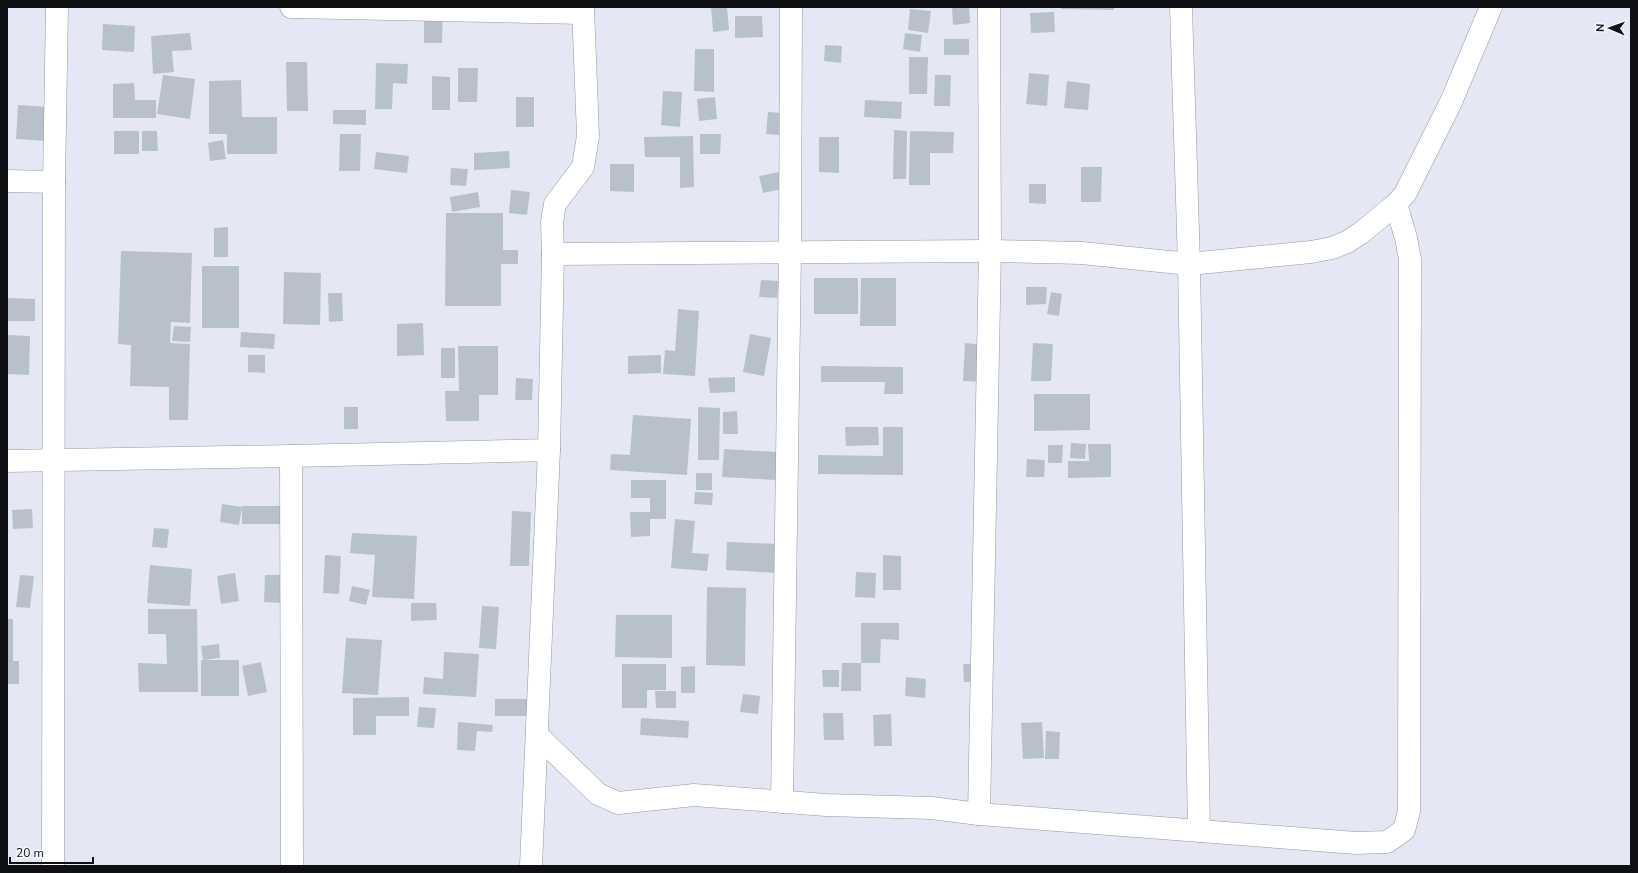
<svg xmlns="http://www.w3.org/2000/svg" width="1638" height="873" font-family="'Nunito Sans',sans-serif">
<rect width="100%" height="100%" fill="#e5e8f4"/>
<g fill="#b8c1cb">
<path d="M711,7H727L729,30L713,32Z"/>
<path d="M952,7H969L970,23L953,25Z"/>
<path d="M1061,7H1114V10L1061,9Z"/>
<path d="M424,8L443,9L442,43H424Z"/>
<path d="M910,9L931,11L928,33L908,30Z"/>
<path d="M1054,12L1055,32L1031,33L1030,13Z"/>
<path d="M735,16H762L763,37L735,38Z"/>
<path d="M103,24L135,26L134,52L102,50Z"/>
<path d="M190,33L192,50L172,51L174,72L153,74L151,36Z"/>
<path d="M905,33L922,35L920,52L903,49Z"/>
<rect x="944" y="39" width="25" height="16"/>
<path d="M825,45L842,46L841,63L824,61Z"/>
<path d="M695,49H714V92L694,91Z"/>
<path d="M909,57H928L927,94H909Z"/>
<path d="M286,62H307L308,111H287Z"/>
<path d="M376,63L408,64L407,84L393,83L392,109H375Z"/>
<path d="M458,68H478L477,102H458Z"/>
<path d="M1029,73L1049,75L1047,106L1026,104Z"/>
<path d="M163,75L195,79L190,119L157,114Z"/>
<path d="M935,75H951L950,106H934Z"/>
<path d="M432,76L450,77V110H432Z"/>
<path d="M241,80L242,117H277V154H227V134H209V81Z"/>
<path d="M1067,81L1090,84L1088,110L1064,108Z"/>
<path d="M134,83L135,100H156V118H113V84Z"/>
<path d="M663,91L682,92L680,127L661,125Z"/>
<rect x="516" y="97" width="18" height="30"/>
<path d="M715,97L717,119L699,121L697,99Z"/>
<path d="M865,100L902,102L901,119L864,117Z"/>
<path d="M18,105L49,107L47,141L16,139Z"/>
<path d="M333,110H366V125L333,124Z"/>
<path d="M768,112L781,113L779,135L766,134Z"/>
<path d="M894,130L907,131L906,179H893Z"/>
<rect x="114" y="131" width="25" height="23"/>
<path d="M142,131H157L158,151H142Z"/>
<path d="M910,131L954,132L953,153H930V185H909Z"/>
<path d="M340,134H361L360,171H339Z"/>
<path d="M700,134H721L720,154H700Z"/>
<path d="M693,136L694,187L680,188V157H645L644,137Z"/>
<path d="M819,137H839V173L819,172Z"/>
<path d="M223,140L226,159L210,161L208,143Z"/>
<path d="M509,151L510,168L474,170V153Z"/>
<path d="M376,152L409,156L407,173L374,169Z"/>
<path d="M610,164H634V192L610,191Z"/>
<path d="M1081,167H1102L1101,202H1081Z"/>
<path d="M451,168L468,169L466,186L450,185Z"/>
<path d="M779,172L782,189L763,193L759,176Z"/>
<path d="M1029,184H1046V204L1029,203Z"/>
<path d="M511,190L530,192L527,215L509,213Z"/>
<path d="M478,192L480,207L452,212L450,197Z"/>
<path d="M446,213H503V250H518V264H501V306H445Z"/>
<path d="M228,227V257H214V228Z"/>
<path d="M121,251L192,253L190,323L171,322L170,343L190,344L188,420H169V387L130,386L131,345L118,344Z"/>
<rect x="202" y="266" width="37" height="62"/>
<path d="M284,272L321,273L320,325L283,324Z"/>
<rect x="814" y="278" width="44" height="36"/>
<path d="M861,278H896V326H860Z"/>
<path d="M761,280L779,281L777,298L759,297Z"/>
<path d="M1026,287H1047L1046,304L1026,305Z"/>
<path d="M1051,292L1062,294L1059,316L1047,314Z"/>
<path d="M328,293H342L343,321L329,322Z"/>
<path d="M7,298L35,299V321H7Z"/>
<path d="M678,309L699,311L695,376L663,374L665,350L675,351Z"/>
<path d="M423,323L424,355L397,356V324Z"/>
<path d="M174,326L191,327L190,342L172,341Z"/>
<path d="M241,332L275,334L274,349L240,347Z"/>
<path d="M750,334L771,338L764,376L743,372Z"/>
<path d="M7,335L30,336L29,375L7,374Z"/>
<path d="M965,343L986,345L985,382L963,381Z"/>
<path d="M1033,343L1053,344L1051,381H1031Z"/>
<path d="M458,346H498V395H479V421H446L445,391H459Z"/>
<rect x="441" y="348" width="14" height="30"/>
<path d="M248,355H265V373L248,372Z"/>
<path d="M661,355V373L628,374V356Z"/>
<path d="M821,366L903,367V394H884L885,382H821Z"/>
<path d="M735,377V392L710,393L708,378Z"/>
<path d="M516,378L533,379L532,400H515Z"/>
<path d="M1034,394H1090V430L1034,431Z"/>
<rect x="344" y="407" width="14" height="22"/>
<path d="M698,407L720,408L719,460H698Z"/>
<path d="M737,411L738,434H723V412Z"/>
<path d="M633,415L691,419L687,475L610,470L611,454L630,455Z"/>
<path d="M845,427H878L879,445L846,446Z"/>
<path d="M883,427H903V475L818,474V455L883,456Z"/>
<path d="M1071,443L1086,444L1085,459L1070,458Z"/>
<path d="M1088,444H1111V477L1068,478V461H1089Z"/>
<path d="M1048,445H1063L1062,463H1048Z"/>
<path d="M724,449L778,452L776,480L722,477Z"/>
<path d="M1027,459L1045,460L1044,477H1026Z"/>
<rect x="696" y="473" width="16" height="17"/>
<path d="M631,480H666V519H650V498H631Z"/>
<path d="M695,492L713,493L712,505L694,504Z"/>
<path d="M222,504L242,507L239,525L220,522Z"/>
<rect x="242" y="506" width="38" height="18"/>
<path d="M32,509L33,528L13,529L12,510Z"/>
<path d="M512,511L531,512L529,566H510Z"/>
<path d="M630,512H650V536L631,537Z"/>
<path d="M675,519L695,521L692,553L709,554L707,571L671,568Z"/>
<path d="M154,528L169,529L167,548L152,547Z"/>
<path d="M352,533L417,536L414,599L372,597L375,555L350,553Z"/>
<path d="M727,542L778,544L777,573L726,570Z"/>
<path d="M325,555L341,556L339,594L323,593Z"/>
<path d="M883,555L901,556V590H883Z"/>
<path d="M150,565L192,569L190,606L147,603Z"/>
<path d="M856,572L876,573L875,598L855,597Z"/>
<path d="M235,573L239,601L221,604L217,576Z"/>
<path d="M20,575L34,576L30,608L16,607Z"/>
<path d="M265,575H282L281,603L264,602Z"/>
<path d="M352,586L370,590L366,605L349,601Z"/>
<path d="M707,587L746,588L745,666L706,665Z"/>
<path d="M411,603H436L437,620L411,621Z"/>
<path d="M482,606L499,607L496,649L479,648Z"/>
<path d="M148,609H197L198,692H139L138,663L167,664L166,634H148Z"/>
<path d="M616,615H672V658L615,657Z"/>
<path d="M7,619H13V661H19V684H7Z"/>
<path d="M861,623H899V640L881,639L880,663H861V691H841L842,663H861Z"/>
<path d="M346,638L382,640L378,695L342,693Z"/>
<path d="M219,644L220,658L204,660H239V696H201V660H203L201,646Z"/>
<path d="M444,652L479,654L476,697L423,694L424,677L443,679Z"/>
<path d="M261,662L267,692L248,696L242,666Z"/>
<path d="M622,664H666V690H647V708H622Z"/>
<path d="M963,664H984V682H964Z"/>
<path d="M695,666V693H681V667Z"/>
<path d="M822,670H839V687H823Z"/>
<path d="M906,677L926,679L925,698L905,696Z"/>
<path d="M655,691H676V708H656Z"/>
<path d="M743,694L760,696L758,714L740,712Z"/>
<path d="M409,697V716H376V735H353V698Z"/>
<rect x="495" y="699" width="33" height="17"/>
<path d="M419,707L436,708L434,728L417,727Z"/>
<path d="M823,713H843L844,740H824Z"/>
<path d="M891,714L892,746H874L873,715Z"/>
<path d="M641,718L689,721L688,738L640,735Z"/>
<path d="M458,722L493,725L492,732L477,731L475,751L457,750Z"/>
<path d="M1042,722L1044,758L1023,759L1021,723Z"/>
<path d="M1046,731L1060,732L1059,759H1045Z"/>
</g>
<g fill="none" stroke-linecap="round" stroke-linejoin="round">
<defs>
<g id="street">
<path d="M291,7L583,13"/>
<path d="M1181,7L1189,264L1199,831"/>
<path d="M7,181L54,182"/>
<path d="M553,254L990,251L1082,253L1189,264L1311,252L1332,248L1347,242L1361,233L1396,204L1405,194L1451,102L1491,7"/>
<path d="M549,450L553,254L552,222L555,204L583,167L588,136L583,7"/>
<path d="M291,456L549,450L531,866"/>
<path d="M7,461L291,456L292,866"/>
<path d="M537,735L598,794L618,803L694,795L826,805L931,808L979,814L1356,843L1387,842L1404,830L1409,811L1410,259L1406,238L1396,204"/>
<path d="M782,802L790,253L791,7"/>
<path d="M979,814L990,251L989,7"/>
<path d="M53,866L54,182L57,7"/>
</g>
</defs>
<use href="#street" stroke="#9597a2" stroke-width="23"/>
<use href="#street" stroke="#fff" stroke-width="22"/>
</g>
<rect width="1638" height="873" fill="none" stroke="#0f1014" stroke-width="16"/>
<g transform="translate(1610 28) rotate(272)" stroke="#f3f5ff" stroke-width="3" paint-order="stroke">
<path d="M0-3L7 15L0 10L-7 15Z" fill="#0f1014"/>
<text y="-6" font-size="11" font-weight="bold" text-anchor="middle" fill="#0f1014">N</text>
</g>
<path d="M10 857v6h83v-6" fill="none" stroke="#0f1014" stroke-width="2"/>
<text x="16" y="857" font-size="12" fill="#0f1014" stroke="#f3f5ff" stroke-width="3" paint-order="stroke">20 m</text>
</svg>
